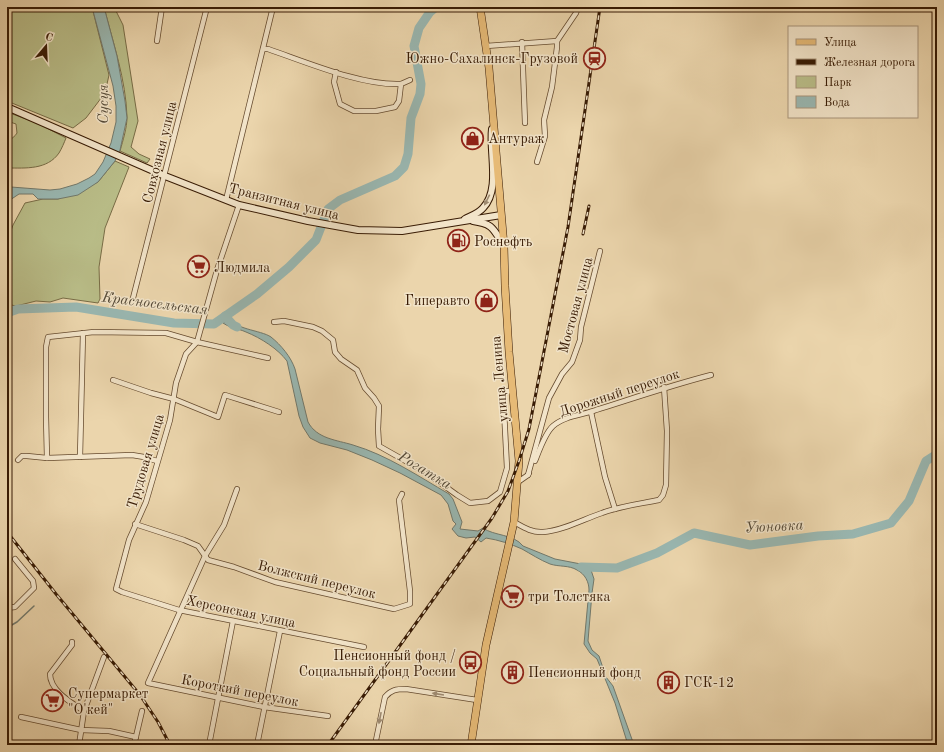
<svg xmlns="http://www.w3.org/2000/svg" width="944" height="752" font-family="'Old Standard TT',serif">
<rect width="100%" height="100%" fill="#ebd5ac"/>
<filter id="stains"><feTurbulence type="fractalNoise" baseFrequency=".005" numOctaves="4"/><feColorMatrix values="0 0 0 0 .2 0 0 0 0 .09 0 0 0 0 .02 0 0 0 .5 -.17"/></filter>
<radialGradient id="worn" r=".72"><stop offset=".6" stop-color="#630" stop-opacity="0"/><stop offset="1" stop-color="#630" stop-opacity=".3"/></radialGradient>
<g fill="#b9bd88" stroke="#786c46">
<path d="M7,7H92L109,75L105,93L86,118L73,128L7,101Z"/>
<path d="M104,7H114L123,25L138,121L131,147L139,154L150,159L147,163L120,151C123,140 127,128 127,117C126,80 113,43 104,7Z"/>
<path d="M7,112L37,123L66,138C64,143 62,148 59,153C47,170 26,168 7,168C7,161 5,148 9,142C11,138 15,137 17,133L16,124L7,121Z"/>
<path d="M115,161L129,167L105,228L99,267L100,299L98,303L63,298L50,302L36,301L16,306L7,304V242L13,225L25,203L43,199H58L98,182Z"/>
</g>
<g fill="#99b7b1" stroke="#72796c">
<path d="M92,7H104L117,56L125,101L127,118L120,150L115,161L98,182L78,195L58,199H38L33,194H19L7,202V188L11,187L50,190L60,189L77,184L89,178L95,174L103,162L111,143L116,122V106L113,86Z"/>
<path d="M231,317C231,329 261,330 271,337C281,345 291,357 295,369L308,422C317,439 337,440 353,445C387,455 418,476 449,494L453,499L462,522L460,529L478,531L483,528C494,536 514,534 523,546L555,559L586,565L591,570L594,579L592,593L588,641L592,650L599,656L606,677L613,686L634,745H628L615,703L597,659L590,653L584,644L589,590C589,582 585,574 577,570C569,565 559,567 550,564C540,560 531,554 522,549C511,544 499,540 486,538L481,542L475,537L466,538L458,536L452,529L456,524L453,521L448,504L441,495L400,473L372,460L347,450L320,443L310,438L303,427L299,416L287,361C278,349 261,338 246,332C237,328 232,329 223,323Z"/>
</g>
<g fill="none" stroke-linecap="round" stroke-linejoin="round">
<path stroke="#72796c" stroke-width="1.5" d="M7,630L10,626L17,622L34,606"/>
<g stroke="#99b7b1" stroke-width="9">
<path d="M7,313L18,309L76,307L174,323L214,324L257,294L289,267L316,240L328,209L340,200L395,176L404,167L408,154L411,118L420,94L421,84L414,46L419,28L430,12L436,7"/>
<path d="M225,316L233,325L237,327"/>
<path d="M581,567L617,568L657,553L694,533L750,545L818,536L853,534L891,523L909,501L926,461L937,454"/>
</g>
<defs>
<g id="street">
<path d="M157,41L162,7"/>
<path d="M522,42L525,123"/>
<path d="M486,46L557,41"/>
<path d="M263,49H268C306,62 362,86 401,84"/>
<path d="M336,72L334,82L340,104L354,111H376L395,107L399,101L401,84L410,80"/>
<path d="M537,162L545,136L544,120L552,87L557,47V41L576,13L578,7"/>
<path d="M226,200L273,7"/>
<path d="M239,205L217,270L197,342L186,354L176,383L170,420L146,502L129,540L116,589L122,592L179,610L364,647"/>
<path d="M132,302L207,7"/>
<path d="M274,322L284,321L313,327L322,331L333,340L335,352L341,359L357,370L365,388L374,398L379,406L378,429L379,446L425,472L457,495L470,503L488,501L500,492L507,468L503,391H513"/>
<path d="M113,380L151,393L174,399L218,417L225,395L279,412"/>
<path d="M591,412L605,477L615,509"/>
<path d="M80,457L83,333"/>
<path d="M47,458L46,417V347L48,337L94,332L166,333L197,342L268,358"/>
<path d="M18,460L22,456H27L47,458L132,455L144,457L157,461"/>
<path d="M535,461C539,451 545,433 553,426C564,416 583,415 596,410C634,398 672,385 711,375"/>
<path d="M528,475L549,398L562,374L572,362L580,340L581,327L600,251"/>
<path d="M518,482L528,475L529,473"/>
<path d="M237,489L224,525L205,556L148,683L264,707L328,716"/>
<path d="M514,522C523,527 532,533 543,532C562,531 584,519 602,513C620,506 639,504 659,500L663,495L666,485L667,431L664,387"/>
<path d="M135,524L184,540L198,546L208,560L234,567L275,582L394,609L410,604V591L399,500L402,494"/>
<path d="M7,608L15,607L34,588L33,581L15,559"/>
<path d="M72,642V645L50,674C50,691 72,703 84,711"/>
<path d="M21,717L81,730L109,731L136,737"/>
<path d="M79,745L84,711L104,657"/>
<path d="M134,745L142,711"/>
<path d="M209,745L233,621"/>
<path d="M257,745L280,631"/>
<path d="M375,745L385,697C391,690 396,689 406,689L477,700"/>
</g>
<g id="secondary">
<path d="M7,107L165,176L239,205L308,221L358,230L402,231L501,215"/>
<path d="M465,219C471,216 479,213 483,208C501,189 489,152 492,129"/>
<path d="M473,221C494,224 493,229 504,246"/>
</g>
<path id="primary" d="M471,745L486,645L514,522L519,461L509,352L505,286L504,246L489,68L480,7"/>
</defs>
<use href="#street" stroke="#654a2e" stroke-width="6"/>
<use href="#secondary" stroke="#381b04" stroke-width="8"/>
<use href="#primary" stroke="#381b04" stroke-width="8"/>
<use href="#street" stroke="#f2e4c9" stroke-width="4.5"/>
<use href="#secondary" stroke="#f2e4c9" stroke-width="6"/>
<use href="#primary" stroke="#e6ba76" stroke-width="7"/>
<defs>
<g id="rail">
<path d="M583,234L589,206"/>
<path d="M7,532L56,594L140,695L158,722L170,745"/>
<path d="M328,745L492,518L508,491L519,461L529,429L568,227L600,7"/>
</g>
</defs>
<use href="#rail" stroke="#381b04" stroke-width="3"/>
<use href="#rail" stroke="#f2e4c9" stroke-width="1.5" stroke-dasharray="4.5" stroke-linecap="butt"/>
</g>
<defs><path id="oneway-solid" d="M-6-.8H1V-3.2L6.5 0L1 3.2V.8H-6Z"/></defs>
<g fill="#9e8a70">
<use href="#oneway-solid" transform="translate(487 200) rotate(116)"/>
<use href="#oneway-solid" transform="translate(438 694) rotate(-171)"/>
<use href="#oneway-solid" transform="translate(380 718) rotate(101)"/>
</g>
<defs>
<symbol id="station-ring" viewBox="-11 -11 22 22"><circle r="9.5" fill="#f2e4c9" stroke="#8f2418" stroke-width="1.5"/><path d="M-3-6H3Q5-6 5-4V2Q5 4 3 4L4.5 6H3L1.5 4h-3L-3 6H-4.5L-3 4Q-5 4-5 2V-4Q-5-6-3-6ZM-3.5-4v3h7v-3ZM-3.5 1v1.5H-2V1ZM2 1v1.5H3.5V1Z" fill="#8f2418"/></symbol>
<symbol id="shop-ring" viewBox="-11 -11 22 22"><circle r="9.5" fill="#f2e4c9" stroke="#8f2418" stroke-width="1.5"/><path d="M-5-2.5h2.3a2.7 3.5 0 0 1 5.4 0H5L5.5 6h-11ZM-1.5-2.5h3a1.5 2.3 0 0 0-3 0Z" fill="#8f2418"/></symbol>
<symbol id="fuel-ring" viewBox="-11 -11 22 22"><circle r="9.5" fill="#f2e4c9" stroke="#8f2418" stroke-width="1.5"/><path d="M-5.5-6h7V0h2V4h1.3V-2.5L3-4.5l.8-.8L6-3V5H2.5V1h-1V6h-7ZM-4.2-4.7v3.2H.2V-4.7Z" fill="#8f2418"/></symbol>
<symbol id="supermarket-ring" viewBox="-11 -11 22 22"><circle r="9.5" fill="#f2e4c9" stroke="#8f2418" stroke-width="1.5"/><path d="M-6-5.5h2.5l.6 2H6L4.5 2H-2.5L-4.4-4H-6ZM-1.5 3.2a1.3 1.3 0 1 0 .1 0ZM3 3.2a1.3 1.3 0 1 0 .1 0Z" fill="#8f2418"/></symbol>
<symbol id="bus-ring" viewBox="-11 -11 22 22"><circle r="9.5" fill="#f2e4c9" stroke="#8f2418" stroke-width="1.5"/><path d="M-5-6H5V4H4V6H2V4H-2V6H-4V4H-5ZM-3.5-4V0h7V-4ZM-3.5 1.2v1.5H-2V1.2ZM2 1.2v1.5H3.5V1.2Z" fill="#8f2418"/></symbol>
<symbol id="building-ring" viewBox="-11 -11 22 22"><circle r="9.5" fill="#f2e4c9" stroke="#8f2418" stroke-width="1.5"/><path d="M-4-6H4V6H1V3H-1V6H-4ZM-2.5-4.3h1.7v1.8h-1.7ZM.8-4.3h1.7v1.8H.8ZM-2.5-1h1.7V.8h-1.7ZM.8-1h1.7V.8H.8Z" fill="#8f2418"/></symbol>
</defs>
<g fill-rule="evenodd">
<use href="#station-ring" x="582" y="46" width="25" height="25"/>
<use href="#shop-ring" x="460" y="126" width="25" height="25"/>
<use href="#fuel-ring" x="446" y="228" width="25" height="25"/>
<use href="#supermarket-ring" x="186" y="254" width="25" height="25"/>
<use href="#shop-ring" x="474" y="288" width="25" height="25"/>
<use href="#supermarket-ring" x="500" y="584" width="25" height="25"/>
<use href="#bus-ring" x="458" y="650" width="25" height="25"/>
<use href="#building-ring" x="500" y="660" width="25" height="25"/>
<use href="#building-ring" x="656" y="670" width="25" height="25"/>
<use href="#supermarket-ring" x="40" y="688" width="25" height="25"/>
</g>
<g text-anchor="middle" stroke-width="3" stroke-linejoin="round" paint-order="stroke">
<g font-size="14" fill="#381b04" stroke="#f2e4c9" text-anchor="start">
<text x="578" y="63" text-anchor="end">Южно-Сахалинск-Грузовой</text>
<text x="488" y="143">Антураж</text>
<text x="474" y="246">Роснефть</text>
<text x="214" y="272">Людмила</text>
<text x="470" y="305" text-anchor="end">Гиперавто</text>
<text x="528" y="601">три Толстяка</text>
<text x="456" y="660" text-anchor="end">Пенсионный фонд /<tspan x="456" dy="16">Социальный фонд России</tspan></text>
<text x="528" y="677">Пенсионный фонд</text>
<text x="684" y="687">ГСК-12</text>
<text x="68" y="698">Супермаркет<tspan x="68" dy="16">"О'кей"</tspan></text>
</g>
<g font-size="14" fill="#381b04" stroke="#f2e4c9">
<text transform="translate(159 152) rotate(-76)" y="5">Совхозная улица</text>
<text transform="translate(284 201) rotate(14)" y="5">Транзитная улица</text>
<text transform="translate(575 305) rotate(-75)" y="5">Мостовая улица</text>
<text transform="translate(499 379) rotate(-95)" y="5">улица Ленина</text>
<text transform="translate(619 392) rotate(-18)" y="5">Дорожный переулок</text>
<text transform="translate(145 461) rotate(-73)" y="5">Трудовая улица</text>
<text transform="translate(317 579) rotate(14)" y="5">Волжский переулок</text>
<text transform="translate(241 611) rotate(12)" y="5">Херсонская улица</text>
<text transform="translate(240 690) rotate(11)" y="5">Короткий переулок</text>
</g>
<g font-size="15" font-style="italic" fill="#554a38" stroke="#f2e4c9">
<text transform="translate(103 104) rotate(-90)" y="5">Сусуя</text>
<text transform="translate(155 303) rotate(7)" y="5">Красносельская</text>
<text transform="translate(425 470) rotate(31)" y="5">Рогатка</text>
<text transform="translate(774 526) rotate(-3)" y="5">Уюновка</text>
</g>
</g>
<rect width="944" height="752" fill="none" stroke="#ebd5ac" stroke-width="24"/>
<rect x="8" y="8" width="928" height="736" fill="none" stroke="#381b04" stroke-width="2"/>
<rect x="12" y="12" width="920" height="728" fill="none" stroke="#381b04"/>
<rect x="788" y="26" width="130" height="92" fill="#f2e4c9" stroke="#a8947a"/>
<rect x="796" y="39" width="20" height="6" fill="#e6ba76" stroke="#a8947a"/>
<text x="824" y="46" font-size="12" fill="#381b04">Улица</text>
<rect x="796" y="59" width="20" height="6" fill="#381b04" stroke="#a8947a"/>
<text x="824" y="66" font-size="12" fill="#381b04">Железная дорога</text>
<rect x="796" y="76" width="20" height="12" fill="#b9bd88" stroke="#a8947a"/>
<text x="824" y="86" font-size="12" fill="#381b04">Парк</text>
<rect x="796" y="96" width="20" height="12" fill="#99b7b1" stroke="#a8947a"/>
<text x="824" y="106" font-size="12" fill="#381b04">Вода</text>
<g transform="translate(46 46) rotate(19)" stroke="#f2e4c9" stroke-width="3" paint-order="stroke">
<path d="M0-3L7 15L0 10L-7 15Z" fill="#381b04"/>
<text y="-6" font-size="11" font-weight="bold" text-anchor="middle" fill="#381b04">С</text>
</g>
<rect width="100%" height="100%" filter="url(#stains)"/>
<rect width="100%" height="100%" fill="url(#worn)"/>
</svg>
